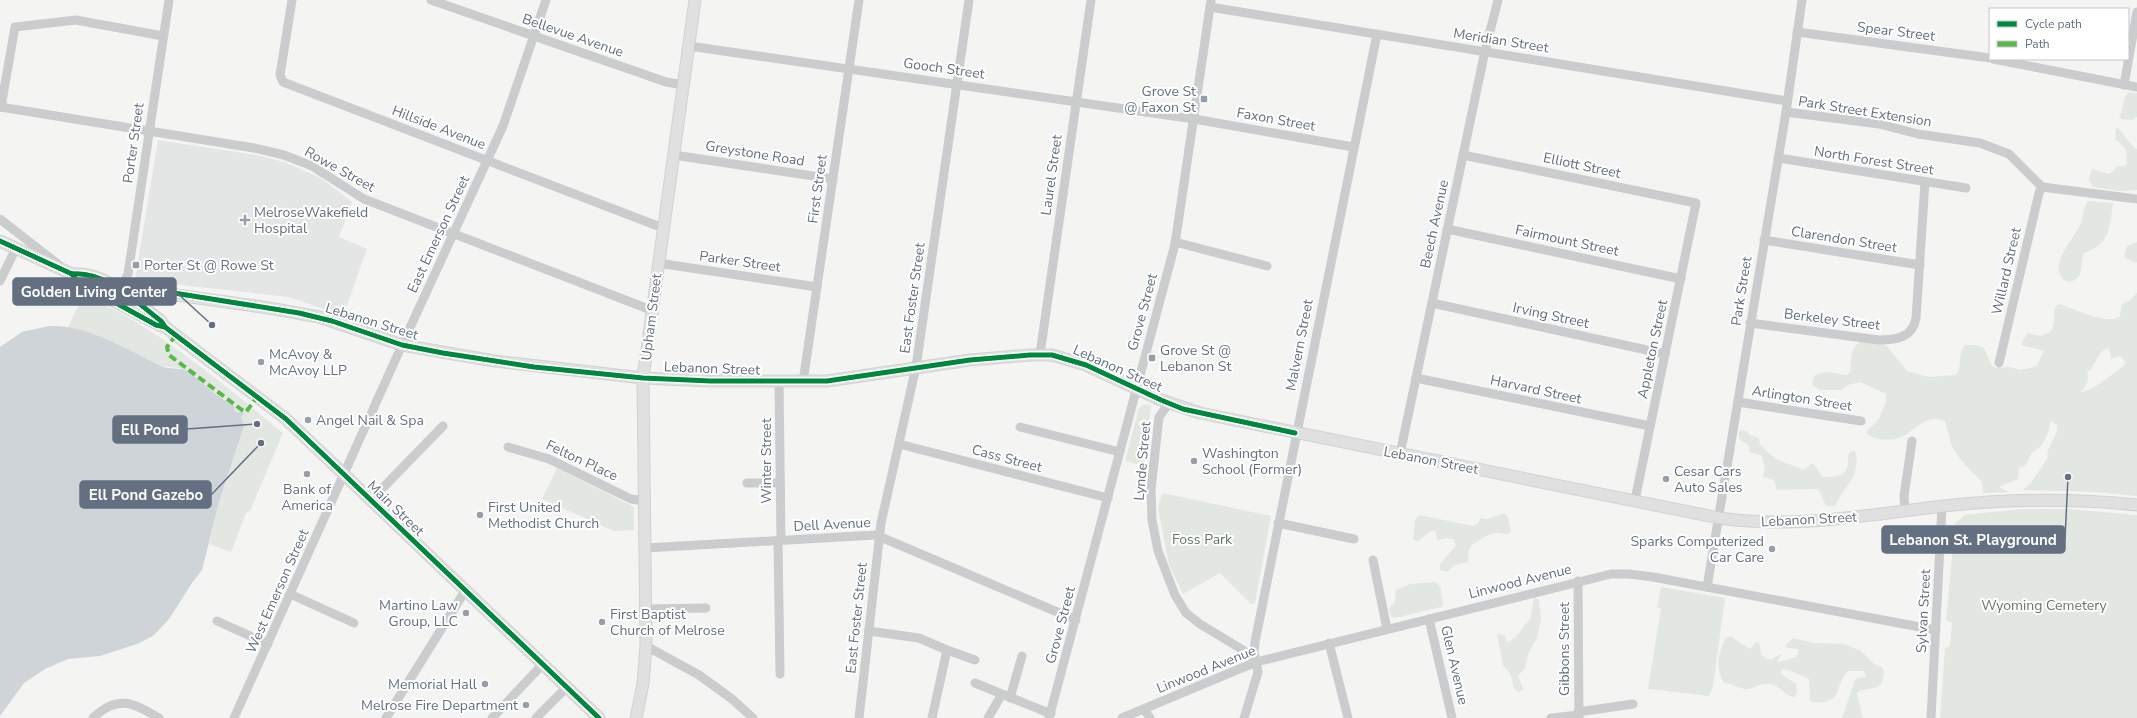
<svg xmlns="http://www.w3.org/2000/svg" width="2137" height="718" font-family="'Nunito Sans',sans-serif">
<rect width="100%" height="100%" fill="#f4f4f2"/>
<path fill="#e4e5e5" d="M158,140L256,155L284,162L321,178L352,202L339,237L367,249L343,316L289,297L135,280Z"/>
<g fill="#e3e7e1" fill-rule="evenodd">
<path d="M2129,92L2137,93V117L2132,120L2121,119L2119,117C2124,110 2122,97 2129,92Z"/>
<path d="M2116,127C2125,132 2128,145 2137,149V190L2119,191L2093,187L2089,179L2092,169L2109,174L2113,171L2116,167L2127,165L2126,149L2115,139Z"/>
<path d="M2087,201L2113,203C2110,222 2111,241 2091,250C2088,252 2086,252 2083,254L2080,275C2074,282 2068,285 2061,277C2052,261 2073,240 2080,225C2083,217 2084,209 2087,201Z"/>
<path d="M2137,242V262L2135,263L2124,257L2127,246Z"/>
<path d="M2137,293V496L2096,492L2025,490L2023,489L2030,484L2047,459L2048,450L2057,432V425L2051,421C2049,432 2043,449 2032,452L2026,465L2019,468L2018,479L1999,487L2009,492L1983,493L1982,482C1972,472 1955,456 1951,443C1949,436 1947,428 1945,421C1927,414 1918,427 1904,436C1895,441 1872,442 1866,432L1879,419L1886,401V394L1860,382L1848,385L1841,390H1820L1813,386L1812,382L1815,375L1826,372L1847,375L1850,372L1852,353L1855,346L1861,341L1886,345L1907,371L1929,377L1955,375C1964,368 1956,353 1966,345H1977L1984,348L1992,366L1995,368L2010,367L2020,370L2031,368L2037,365L2044,351L2021,345L2027,333L2040,336L2050,332C2058,323 2050,312 2058,304C2071,307 2110,327 2120,316L2122,304L2129,301ZM2107,348L2110,351L2111,359L2120,356L2126,363C2119,370 2089,393 2081,392C2085,386 2091,381 2087,373C2095,366 2098,352 2107,348Z"/>
<path d="M83,295C157,326 220,382 283,433L250,511L246,513L231,552L209,544L219,502L244,426L240,417L244,415L241,412L238,413L235,411L234,405L205,386L192,373L179,368L161,366L106,340L68,328Z"/>
<path d="M1145,404L1151,405L1145,466L1125,461L1139,408Z"/>
<path d="M1740,430L1747,431L1749,435L1759,438L1760,445L1776,459L1804,470L1811,464H1814L1822,477C1830,477 1844,478 1847,468C1849,462 1847,457 1850,452L1855,451C1862,477 1844,485 1835,506H1826L1820,492L1817,489L1777,490L1774,480L1763,477L1765,467L1761,455L1749,452L1750,449L1747,444L1740,440L1738,434Z"/>
<path d="M557,468L634,507V530L614,531L542,499Z"/>
<path d="M1162,493L1271,516L1255,603L1251,604L1220,573L1183,594L1169,565L1158,508Z"/>
<path d="M2021,509H2069L2137,515V718H1940L1945,648L1950,646L1952,623L1946,620L1955,523L1965,515Z"/>
<path d="M1504,513L1508,517L1511,532C1506,537 1503,532 1496,533C1486,534 1480,541 1471,545L1468,553L1469,561L1467,563C1457,563 1454,565 1447,572L1440,570V564L1456,546L1453,539L1445,538L1437,540L1436,532L1432,530L1418,541L1413,540L1415,520L1419,515L1473,526L1478,524L1480,518L1488,519Z"/>
<path d="M1435,582L1440,586L1443,605L1441,607L1395,618L1391,617L1389,609L1395,601L1396,590L1410,584Z"/>
<path d="M1661,587L1725,598L1713,686L1709,696L1648,689L1661,608H1657Z"/>
<path d="M1534,597L1539,600L1541,619L1537,638L1529,652L1525,668L1518,676L1523,689L1519,692L1514,689L1511,675L1503,665L1497,634L1505,635L1506,641L1509,642L1516,637L1531,617Z"/>
<path d="M1730,636L1750,649L1756,642H1759L1761,654C1772,665 1771,656 1782,655L1777,661L1779,662L1796,657L1799,652L1797,649L1787,648L1785,646L1793,638L1814,643L1844,644L1861,651L1874,664L1882,667C1886,673 1883,682 1878,687L1859,691L1857,694L1863,718H1842L1855,680L1857,678L1866,677L1864,671H1848C1834,686 1843,706 1812,702L1810,700L1809,679L1788,670L1782,669L1781,674L1796,684L1797,692L1795,697C1786,697 1781,687 1773,685C1759,681 1754,690 1745,689C1738,688 1731,683 1724,683C1715,668 1718,654 1725,639Z"/>
</g>
<path fill="#ced4d8" d="M49,326C87,324 128,350 161,366C170,370 181,367 190,372C195,376 199,381 204,385C213,392 224,400 234,406L235,411L238,413L241,411L244,414L241,417L244,426L219,502L202,570L192,583L169,619L153,636L137,644L100,656L68,659L45,669L24,683L0,716V347L22,332Z"/>
<g fill="none" stroke-linecap="round" stroke-linejoin="round">
<defs>
<g id="major">
<path d="M0,241L72,274C106,271 136,302 161,321L165,327L286,419L599,718"/>
<path d="M72,274L78,282L161,326"/>
<path d="M96,291L121,288L148,291L269,308L319,317L402,345L494,361L643,378L711,381H827L970,360L1030,355H1052L1086,365L1161,400L1200,413L1719,518C1797,529 1866,515 1943,506C2008,499 2072,498 2137,505"/>
<path d="M636,718L643,684L646,646L643,378L695,0"/>
</g>
</defs>
<use href="#major" stroke="#d1d2d1" stroke-width="13"/>
<g stroke="#cbcccd" stroke-width="9">
<path d="M292,0L280,75L283,82L663,228"/>
<path d="M431,0L666,82L684,85"/>
<path d="M1210,7L1787,101"/>
<path d="M1797,32L1990,58"/>
<path d="M689,46L1194,119L1353,147"/>
<path d="M1993,59L2137,87"/>
<path d="M2124,85L2137,12"/>
<path d="M0,107L254,148L284,155L312,166L364,199L651,310"/>
<path d="M1,107L15,27L76,20L163,36"/>
<path d="M1786,112L1879,124L1918,134L1980,143L2009,154L2042,187"/>
<path d="M674,155L833,179"/>
<path d="M1463,155L1696,203L1635,500"/>
<path d="M1778,158L1966,188"/>
<path d="M2042,187L2137,199"/>
<path d="M0,219L59,265"/>
<path d="M1447,229L1681,279"/>
<path d="M1764,240L1920,265"/>
<path d="M1175,242L1267,266"/>
<path d="M658,263L817,287"/>
<path d="M0,281L16,248"/>
<path d="M121,288L128,274L169,0"/>
<path d="M1432,303L1665,354"/>
<path d="M1750,323L1879,340C1897,340 1913,337 1916,318L1925,182"/>
<path d="M1040,354L1091,0"/>
<path d="M1999,363L2039,193L2042,187"/>
<path d="M1416,378L1650,426"/>
<path d="M779,382L781,540"/>
<path d="M803,382L859,0"/>
<path d="M1738,402L1861,421"/>
<path d="M1169,403L1159,417L1151,489L1152,520L1158,551L1175,595L1186,613L1200,624L1243,650L1256,662"/>
<path d="M1020,427L1120,452"/>
<path d="M899,444L1108,498"/>
<path d="M508,447L549,459L631,499L644,501"/>
<path d="M1400,454L1485,51L1498,0"/>
<path d="M747,483H780"/>
<path d="M371,500L443,426"/>
<path d="M1905,511L1904,496L1912,441"/>
<path d="M1278,523L1354,539"/>
<path d="M778,541L780,674"/>
<path d="M645,548L876,535L1076,620"/>
<path d="M1373,560L1387,629"/>
<path d="M1578,581L1579,718"/>
<path d="M1707,587L1786,112L1802,0"/>
<path d="M290,594L354,623"/>
<path d="M646,609L706,608"/>
<path d="M1429,619L1452,718"/>
<path d="M217,621L268,644"/>
<path d="M869,631L919,638L947,650L932,718"/>
<path d="M1329,643L1348,718"/>
<path d="M646,646L699,675L732,699L753,718"/>
<path d="M947,650L975,660"/>
<path d="M975,683L1051,714"/>
<path d="M1010,698L1022,656"/>
<path d="M1144,709L1150,718"/>
<path d="M1578,712L1633,704"/>
<path d="M93,718C118,694 133,703 159,718"/>
<path d="M234,718L402,345L503,126L546,0"/>
<path d="M386,718L465,591"/>
<path d="M492,718L543,664"/>
<path d="M536,718L567,687"/>
<path d="M859,718L881,523L916,367L969,0"/>
<path d="M988,718L1002,694"/>
<path d="M1049,718L1175,244L1211,0"/>
<path d="M1122,718L1256,662L1611,574H1629L1653,577L1936,630"/>
<path d="M1244,718L1258,672L1254,652L1255,642L1377,34"/>
<path d="M1551,718L1579,715"/>
<path d="M1931,718L1942,507"/>
</g>
<use href="#major" stroke="#e0e0e0" stroke-width="11"/>
<path stroke="#58b947" stroke-width="4" stroke-dasharray="8 4" stroke-linecap="butt" d="M176,335L167,347L169,355L242,410L246,412L257,397"/>
<defs>
<g id="cycleway">
<path d="M0,241L72,274C106,271 136,302 161,321L165,327L286,419L599,718"/>
<path d="M72,274L78,282L156,325L165,327"/>
<path d="M121,288L174,293L299,313L332,321L402,345L443,353L534,367L643,378L711,381H827L970,360L1030,355H1052L1086,365L1161,400L1183,409L1295,433"/>
</g>
</defs>
<use href="#cycleway" stroke="#fff" stroke-width="8"/>
<use href="#cycleway" stroke="#00873e" stroke-width="5"/>
</g>
<g fill="#969ea9" stroke="#fff" stroke-width="1.5">
<rect x="1200" y="95" width="8" height="8" rx="2"/>
<path d="M243 214h4v4h4v4h-4v4h-4v-4h-4v-4h4z"/>
<rect x="132" y="261" width="8" height="8" rx="2"/>
<rect x="1148" y="354" width="8" height="8" rx="2"/>
<circle cx="261" cy="362" r="4"/>
<circle cx="308" cy="420" r="4"/>
<circle cx="1194" cy="461" r="4"/>
<circle cx="307" cy="474" r="4"/>
<circle cx="1666" cy="479" r="4"/>
<circle cx="480" cy="515" r="4"/>
<circle cx="1772" cy="549" r="4"/>
<circle cx="466" cy="613" r="4"/>
<circle cx="602" cy="622" r="4"/>
<circle cx="485" cy="684" r="4"/>
<circle cx="526" cy="705" r="4"/>
</g>
<g text-anchor="middle" stroke-width="4" stroke-linejoin="round" paint-order="stroke">
<g font-size="14" fill="#647082" stroke="#fff">
<text transform="translate(1896 31) rotate(7)" y="5">Spear Street</text>
<text transform="translate(573 35) rotate(19)" y="5">Bellevue Avenue</text>
<text transform="translate(1501 40) rotate(9)" y="5">Meridian Street</text>
<text transform="translate(944 68) rotate(8)" y="5">Gooch Street</text>
<text transform="translate(1865 111) rotate(9)" y="5">Park Street Extension</text>
<text transform="translate(1276 119) rotate(10)" y="5">Faxon Street</text>
<text transform="translate(439 127) rotate(21)" y="5">Hillside Avenue</text>
<text transform="translate(133 143) rotate(-82)" y="5">Porter Street</text>
<text transform="translate(755 153) rotate(9)" y="5">Greystone Road</text>
<text transform="translate(1874 160) rotate(9)" y="5">North Forest Street</text>
<text transform="translate(1582 165) rotate(12)" y="5">Elliott Street</text>
<text transform="translate(340 169) rotate(29)" y="5">Rowe Street</text>
<text transform="translate(1051 175) rotate(-82)" y="5">Laurel Street</text>
<text transform="translate(817 189) rotate(-82)" y="5">First Street</text>
<text transform="translate(1434 224) rotate(-78)" y="5">Beech Avenue</text>
<text transform="translate(438 234) rotate(-65)" y="5">East Emerson Street</text>
<text transform="translate(1844 239) rotate(9)" y="5">Clarendon Street</text>
<text transform="translate(1567 240) rotate(12)" y="5">Fairmount Street</text>
<text transform="translate(740 261) rotate(8)" y="5">Parker Street</text>
<text transform="translate(2006 271) rotate(-77)" y="5">Willard Street</text>
<text transform="translate(1741 291) rotate(-81)" y="5">Park Street</text>
<text transform="translate(912 298) rotate(-82)" y="5">East Foster Street</text>
<text transform="translate(1142 312) rotate(-75)" y="5">Grove Street</text>
<text transform="translate(1551 315) rotate(12)" y="5">Irving Street</text>
<text transform="translate(651 317) rotate(-83)" y="5">Upham Street</text>
<text transform="translate(1832 319) rotate(7)" y="5">Berkeley Street</text>
<text transform="translate(372 321) rotate(17)" y="5">Lebanon Street</text>
<text transform="translate(1299 345) rotate(-79)" y="5">Malvern Street</text>
<text transform="translate(1652 349) rotate(-78)" y="5">Appleton Street</text>
<text transform="translate(712 368) rotate(2)" y="5">Lebanon Street</text>
<text transform="translate(1118 368) rotate(24)" y="5">Lebanon Street</text>
<text transform="translate(1536 389) rotate(12)" y="5">Harvard Street</text>
<text transform="translate(1802 398) rotate(9)" y="5">Arlington Street</text>
<text transform="translate(1007 458) rotate(15)" y="5">Cass Street</text>
<text transform="translate(582 460) rotate(25)" y="5">Felton Place</text>
<text transform="translate(1431 460) rotate(11)" y="5">Lebanon Street</text>
<text transform="translate(766 461) rotate(-90)" y="5">Winter Street</text>
<text transform="translate(1142 461) rotate(-85)" y="5">Lynde Street</text>
<text transform="translate(396 508) rotate(44)" y="5">Main Street</text>
<text transform="translate(1809 519) rotate(-3)" y="5">Lebanon Street</text>
<text transform="translate(832 524) rotate(-3)" y="5">Dell Avenue</text>
<text transform="translate(1520 581) rotate(-14)" y="5">Linwood Avenue</text>
<text transform="translate(277 591) rotate(-66)" y="5">West Emerson Street</text>
<text transform="translate(1923 611) rotate(-87)" y="5">Sylvan Street</text>
<text transform="translate(856 618) rotate(-84)" y="5">East Foster Street</text>
<text transform="translate(1060 625) rotate(-75)" y="5">Grove Street</text>
<text transform="translate(1564 649) rotate(-90)" y="5">Gibbons Street</text>
<text transform="translate(1455 665) rotate(77)" y="5">Glen Avenue</text>
<text transform="translate(1206 669) rotate(-22)" y="5">Linwood Avenue</text>
</g>
<g font-size="14" fill="#647082" stroke="#fff" text-anchor="start">
<text x="1196" y="96" text-anchor="end">Grove St<tspan x="1196" dy="16">@ Faxon St</tspan></text>
<text x="254" y="217">MelroseWakefield<tspan x="254" dy="16">Hospital</tspan></text>
<text x="144" y="270">Porter St @ Rowe St</text>
<text x="1160" y="355">Grove St @<tspan x="1160" dy="16">Lebanon St</tspan></text>
<text x="269" y="359">McAvoy &amp;<tspan x="269" dy="16">McAvoy LLP</tspan></text>
<text x="316" y="425">Angel Nail &amp; Spa</text>
<text x="1202" y="458">Washington<tspan x="1202" dy="16">School (Former)</tspan></text>
<text x="1674" y="476">Cesar Cars<tspan x="1674" dy="16">Auto Sales</tspan></text>
<text x="307" y="494" text-anchor="middle">Bank of<tspan x="307" dy="16">America</tspan></text>
<text x="488" y="512">First United<tspan x="488" dy="16">Methodist Church</tspan></text>
<text x="1764" y="546" text-anchor="end">Sparks Computerized<tspan x="1764" dy="16">Car Care</tspan></text>
<text x="458" y="610" text-anchor="end">Martino Law<tspan x="458" dy="16">Group, LLC</tspan></text>
<text x="610" y="619">First Baptist<tspan x="610" dy="16">Church of Melrose</tspan></text>
<text x="477" y="689" text-anchor="end">Memorial Hall</text>
<text x="518" y="710" text-anchor="end">Melrose Fire Department</text>
</g>
<g font-size="14" fill="#647963" stroke="#fff">
<text x="1202" y="544">Foss Park</text>
<text x="2044" y="610">Wyoming Cemetery</text>
</g>
</g>
<path fill="none" stroke="#647082" stroke-width="1.5" d="M212 325L176 292M257 424L187 429M261 443L211 495M2068 477L2065 539"/>
<g fill="#647082" stroke="#fff" stroke-width="1.5">
<circle cx="212" cy="325" r="4"/>
<circle cx="257" cy="424" r="4"/>
<circle cx="261" cy="443" r="4"/>
<circle cx="2068" cy="477" r="4"/>
</g>
<g fill="#647082" stroke="#647082" stroke-width="1.5">
<rect x="13" y="278" width="163" height="27" rx="4"/>
<rect x="113" y="416" width="74" height="27" rx="4"/>
<rect x="80" y="481" width="131" height="27" rx="4"/>
<rect x="1882" y="526" width="183" height="27" rx="4"/>
</g>
<g font-size="15" text-anchor="middle" font-weight="bold" fill="#fff">
<text x="94" y="297">Golden Living Center</text>
<text x="150" y="435">Ell Pond</text>
<text x="146" y="500">Ell Pond Gazebo</text>
<text x="1973" y="545">Lebanon St. Playground</text>
</g>
<rect x="1989" y="8" width="140" height="52" fill="#ffffff" stroke="#c1c6cd"/>
<rect x="1997" y="21" width="20" height="6" fill="#00873e" stroke="#c1c6cd"/>
<text x="2025" y="28" font-size="12" fill="#647082">Cycle path</text>
<rect x="1997" y="41" width="20" height="6" fill="#58b947" stroke="#c1c6cd"/>
<text x="2025" y="48" font-size="12" fill="#647082">Path</text>
</svg>
